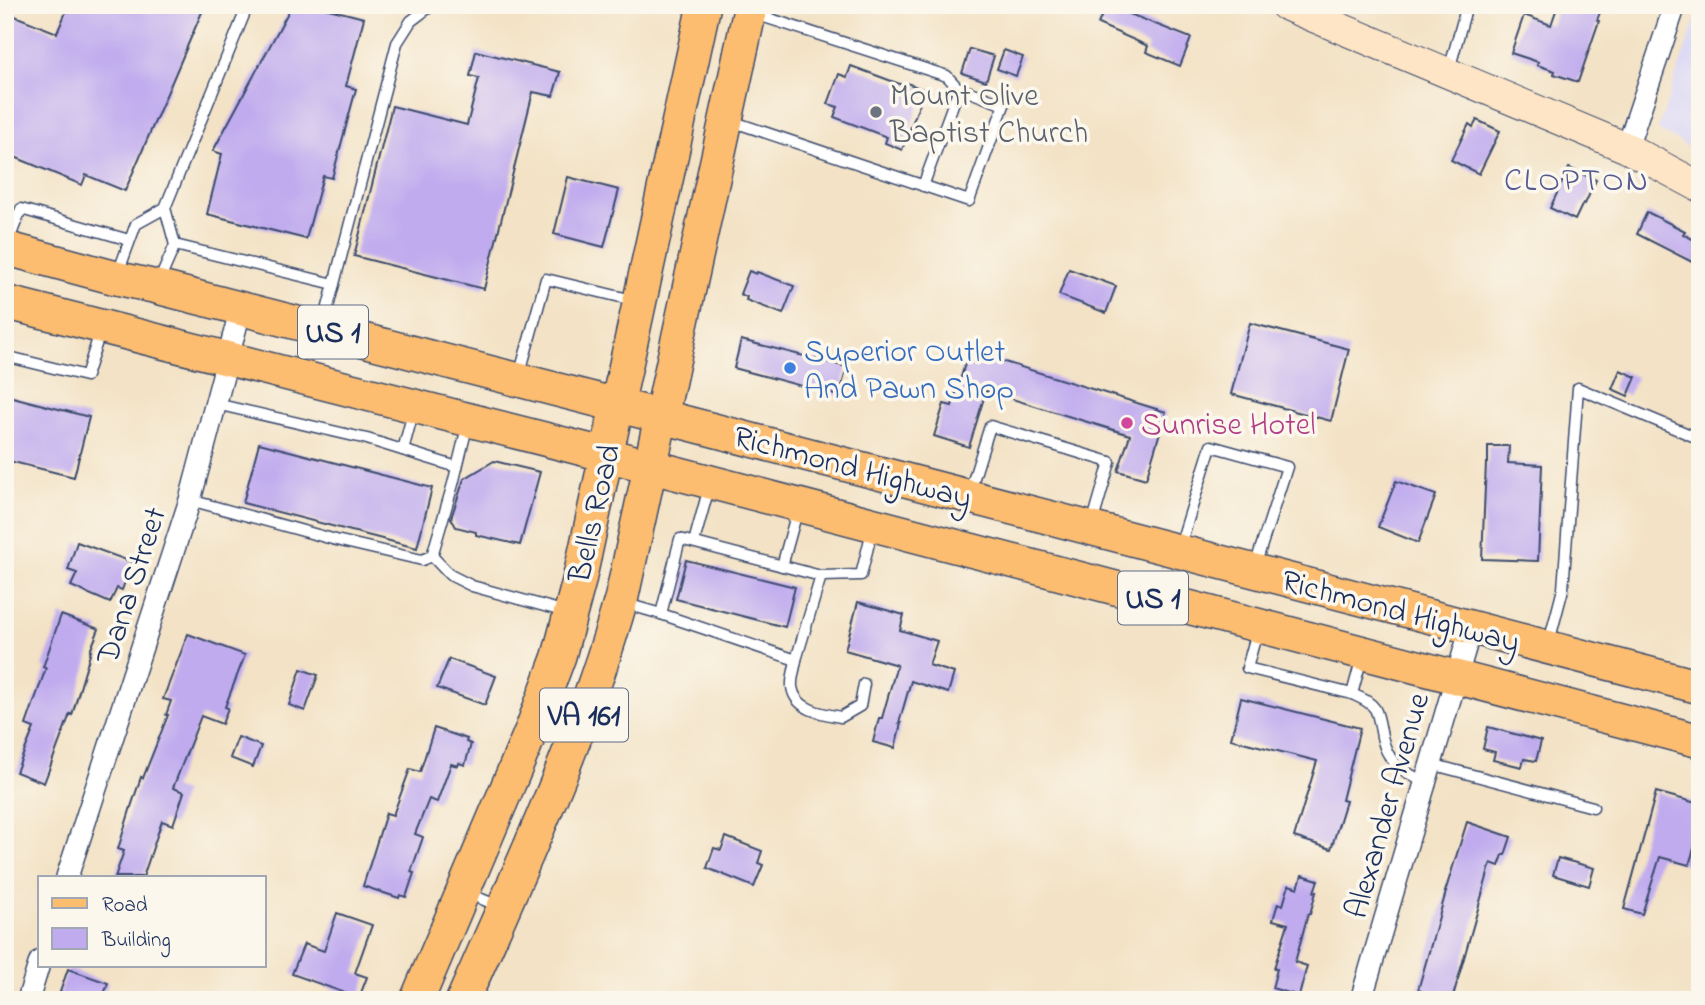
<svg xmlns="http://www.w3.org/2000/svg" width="1705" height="1005" font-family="'Indie Flower',sans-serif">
<rect width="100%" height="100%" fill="#fbf7ec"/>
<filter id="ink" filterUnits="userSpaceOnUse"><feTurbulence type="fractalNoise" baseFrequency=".0143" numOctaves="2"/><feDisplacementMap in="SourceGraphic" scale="14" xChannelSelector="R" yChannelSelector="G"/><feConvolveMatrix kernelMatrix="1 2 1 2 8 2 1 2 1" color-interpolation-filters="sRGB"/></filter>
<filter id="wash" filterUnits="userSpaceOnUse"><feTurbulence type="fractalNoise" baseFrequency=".00686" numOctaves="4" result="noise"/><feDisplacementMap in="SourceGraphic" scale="28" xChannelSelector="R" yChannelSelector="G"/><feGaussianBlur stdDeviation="1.57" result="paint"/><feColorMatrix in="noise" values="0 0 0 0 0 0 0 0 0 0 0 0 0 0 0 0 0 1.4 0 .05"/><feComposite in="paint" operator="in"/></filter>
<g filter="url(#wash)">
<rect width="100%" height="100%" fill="#f3e2c5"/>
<path fill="#d9d6f7" d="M1700,6V153L1658,130Z"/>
<g id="blocks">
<g fill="#c0abee">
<path d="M69,5H205L125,191L86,175L82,185L5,153V12L57,33Z"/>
<path d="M292,5H313L364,18L346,86L356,89L332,178L323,176L306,239L207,214L222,154L213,151Z"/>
<path d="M1106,5H1115L1128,11L1127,13L1191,38L1180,66L1146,52L1148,46L1098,24Z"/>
<path d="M1558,5H1586L1601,10L1597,20L1599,21L1578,82L1554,74L1555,71L1537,65L1538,62L1511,53L1524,15L1551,25Z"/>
<path d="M970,49L994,56L986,81L962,73Z"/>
<path d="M1004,50L1023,57L1016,76L997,69Z"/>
<path d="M476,51L560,72L553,96L533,92L484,289L354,256L392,106L467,125L479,78L470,76Z"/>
<path d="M851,66L905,86L907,83L925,90L902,150L885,143L887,137L834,117L838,107L828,104L839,74L847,77Z"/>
<path d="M1477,120L1500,131L1479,174L1451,160L1469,124L1473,127Z"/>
<path d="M1569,168L1596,180L1585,204L1583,203L1575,220L1550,208Z"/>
<path d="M568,177L619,190L604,247L554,234Z"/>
<path d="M1647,212L1685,231L1683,234L1700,243V266L1637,234Z"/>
<path d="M1069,269L1116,286L1106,313L1059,295Z"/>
<path d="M749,271L756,274L757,272L794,286L783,314L746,300L747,297L740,294Z"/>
<path d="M1250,323L1349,349L1331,421L1231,394Z"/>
<path d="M741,340L847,367L839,396L734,368Z"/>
<path d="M969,351L1166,412L1146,479L1118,471L1130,435L986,391L969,447L934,436L944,404L952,406Z"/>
<path d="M1620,370L1636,377L1628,396L1612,389Z"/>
<path d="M5,395L89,417L74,477L5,460Z"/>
<path d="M259,443L432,488L417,548L243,503Z"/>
<path d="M1488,446H1509L1508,463L1542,465L1538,561L1482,559L1486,463H1488Z"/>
<path d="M494,461L540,472L520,545L476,535V532L456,527L451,518L464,479Z"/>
<path d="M1396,481L1436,495L1418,543L1378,527Z"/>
<path d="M77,542L132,562L122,590L117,588L110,603L71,586L77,573L68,570Z"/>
<path d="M686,560L795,587L785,627L676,599Z"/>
<path d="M858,602L904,615L900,630L937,641L929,665L954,673L948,693L911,681L899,723H901L895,748L873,742L879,718H882L897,665L845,650Z"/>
<path d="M61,615L99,629L90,651H91L72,715L70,714L44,783L16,772L34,728L26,725L46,668L43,667Z"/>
<path d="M188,634L245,655L225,707L228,708L222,724L201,716L173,788L184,792L173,825L162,821L143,877H115L124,851L118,849L130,810L141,777L143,778L168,715H166L171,701L163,699Z"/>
<path d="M449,659L496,676L485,705L437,688Z"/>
<path d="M301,669L318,675L305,711L289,705Z"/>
<path d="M1241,698L1360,728L1342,800L1346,801L1331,849L1294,837L1317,761L1231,739Z"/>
<path d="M1488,727L1541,741L1536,761L1524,759L1522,767L1493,760L1495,752L1483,749Z"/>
<path d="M434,728L467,739L466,742L471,744L465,765L459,763L458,766L451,764L437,802L429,799L415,834L423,837L411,872L414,873L406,897L400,895L399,898L363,886L386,813L393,815L410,769L420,772Z"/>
<path d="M238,737L261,746L253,767L230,758Z"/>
<path d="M1656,792L1700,804V829L1689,865L1660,857L1642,914L1624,909Z"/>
<path d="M1467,822L1511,837L1505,855H1503L1499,866L1491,863L1452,1000H1419L1421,991L1418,990L1446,892H1445Z"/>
<path d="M726,837L762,851L758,863L763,865L754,887L707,868L714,848L721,850Z"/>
<path d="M1558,858L1594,868L1589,886L1553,875Z"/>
<path d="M1302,875L1318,880L1314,892H1316L1310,914H1308L1295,962L1307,966L1299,996L1272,988L1277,969L1274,968L1288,924L1273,920L1278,903L1283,905L1289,885L1298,888Z"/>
<path d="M337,913L372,925L355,973L367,977L359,998L292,974L304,944L324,951Z"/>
<path d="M68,969L108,983L102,1000H73L59,995Z"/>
</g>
</g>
</g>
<g filter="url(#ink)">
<use href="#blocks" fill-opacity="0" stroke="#3b4a6d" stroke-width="2"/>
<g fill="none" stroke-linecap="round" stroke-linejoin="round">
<defs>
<g id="lane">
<path d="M1449,70L1467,5"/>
<path d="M731,121L969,201L1004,105L957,87L947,76L752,13"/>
<path d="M923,186L959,88"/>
<path d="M7,245L21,209L129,240"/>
<path d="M175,245L334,284"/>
<path d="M118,273L136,224L165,208"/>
<path d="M158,284L175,245L165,208L248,5"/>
<path d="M323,326L397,43L411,21L432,5"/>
<path d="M5,356L86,376L101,329"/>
<path d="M519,376L546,279L637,301"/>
<path d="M216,404L367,439L457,467"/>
<path d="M403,450L414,409"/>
<path d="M969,494L990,426L1110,462L1092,524"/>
<path d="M190,500L336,540L422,560L432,556L453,484L468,423"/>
<path d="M694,542L710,484"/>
<path d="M1179,549L1211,446L1287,467L1254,569"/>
<path d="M432,556L450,575L472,586L566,612"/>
<path d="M782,566L798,508"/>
<path d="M821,576L796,660L661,614L680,539L821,576L861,575L873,527"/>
<path d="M623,603L661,614"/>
<path d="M1258,628L1247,668L1352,694L1362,657"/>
<path d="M1549,642L1563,589L1578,388L1700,439"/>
<path d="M796,660C795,668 791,679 792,687C795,710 823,714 841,717L860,706L864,684"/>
<path d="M1352,694C1360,698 1370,701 1375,709C1382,722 1379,741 1390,757C1398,769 1413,776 1426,783"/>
<path d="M1431,764L1593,807"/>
<path d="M467,893L501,907"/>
</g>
<g id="street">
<path d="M1627,148L1675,5"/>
<path d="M67,877L190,500L241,308"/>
<path d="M28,1000L40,961"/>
<path d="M1361,1000L1471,628"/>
</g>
<path id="secondary" d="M1285,5L1627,148L1700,187"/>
<g id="primary">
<path d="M5,248L116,278L157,287L698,426L1700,687"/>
<path d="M5,302L607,455L1700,741"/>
<path d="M417,1000L532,729L559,656L579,581L704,5"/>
<path d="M463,1000C521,867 583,736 622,596L751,5"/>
</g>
</defs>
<use href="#lane" stroke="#3b4a6d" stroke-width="13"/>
<use href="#street" stroke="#3b4a6d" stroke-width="24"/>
<use href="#secondary" stroke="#3b4a6d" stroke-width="32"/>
<use href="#primary" stroke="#3b4a6d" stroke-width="36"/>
<use href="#lane" stroke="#fff" stroke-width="10"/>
<use href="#street" stroke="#fff" stroke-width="21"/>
<use href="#secondary" stroke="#fee5c5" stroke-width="30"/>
<use href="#primary" stroke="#fcbd6f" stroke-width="33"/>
</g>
</g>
<circle fill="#6b7280" stroke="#fbf7ec" stroke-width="2.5" cx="876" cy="112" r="7"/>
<circle fill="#3f7fe0" stroke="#fbf7ec" stroke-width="2.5" cx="790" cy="368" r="7"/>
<circle fill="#d1479c" stroke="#fbf7ec" stroke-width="2.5" cx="1127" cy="423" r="7"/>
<g text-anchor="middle" stroke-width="7" stroke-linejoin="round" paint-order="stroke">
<g fill="#fbf7ec" stroke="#5e6b89" stroke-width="2">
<rect x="298" y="305.5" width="70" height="53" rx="5"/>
<rect x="1118" y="571.5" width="70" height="53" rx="5"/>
<rect x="540" y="688.5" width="88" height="53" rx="5"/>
</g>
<g font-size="30" font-weight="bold" fill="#1b2f5e">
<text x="333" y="342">US 1</text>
<text x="1153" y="608">US 1</text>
<text x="584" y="725">VA 161</text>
</g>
<g font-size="32" fill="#5b616d" stroke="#fbf7ec" text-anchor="start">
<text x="890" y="105">Mount Olive<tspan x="890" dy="37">Baptist Church</tspan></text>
</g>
<g font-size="32" fill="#366cbe" stroke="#fbf7ec" text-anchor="start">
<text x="804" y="361">Superior Outlet<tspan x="804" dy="37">And Pawn Shop</tspan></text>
</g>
<g font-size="32" fill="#b23c85" stroke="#fbf7ec" text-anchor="start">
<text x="1141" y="434">Sunrise Hotel</text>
</g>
<g font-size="32" fill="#1b2f5e" stroke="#fbf7ec">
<text transform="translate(853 466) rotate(15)" y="11">Richmond Highway</text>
<text transform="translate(593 513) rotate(-77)" y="11">Bells Road</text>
<text transform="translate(130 585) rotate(-72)" y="11">Dana Street</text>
<text transform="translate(1401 610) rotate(15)" y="11">Richmond Highway</text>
<text transform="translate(1386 805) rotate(-74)" y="11">Alexander Avenue</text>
</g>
<g font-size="33" letter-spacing="2" fill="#555a90" stroke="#fbf7ec">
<text x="1577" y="190">CLOPTON</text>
</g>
</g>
<rect width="1705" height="1005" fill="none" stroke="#fbf7ec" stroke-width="28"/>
<rect x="38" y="876" width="228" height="91" fill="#fbf7ec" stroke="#a1a7b3" stroke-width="2"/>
<rect x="52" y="898" width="35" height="10" fill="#fcbd6f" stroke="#a1a7b3" stroke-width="2"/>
<text x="102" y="911" font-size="21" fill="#1b2f5e">Road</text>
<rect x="52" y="928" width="35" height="21" fill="#c0abee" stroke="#a1a7b3" stroke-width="2"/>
<text x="102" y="946" font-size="21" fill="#1b2f5e">Building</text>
</svg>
